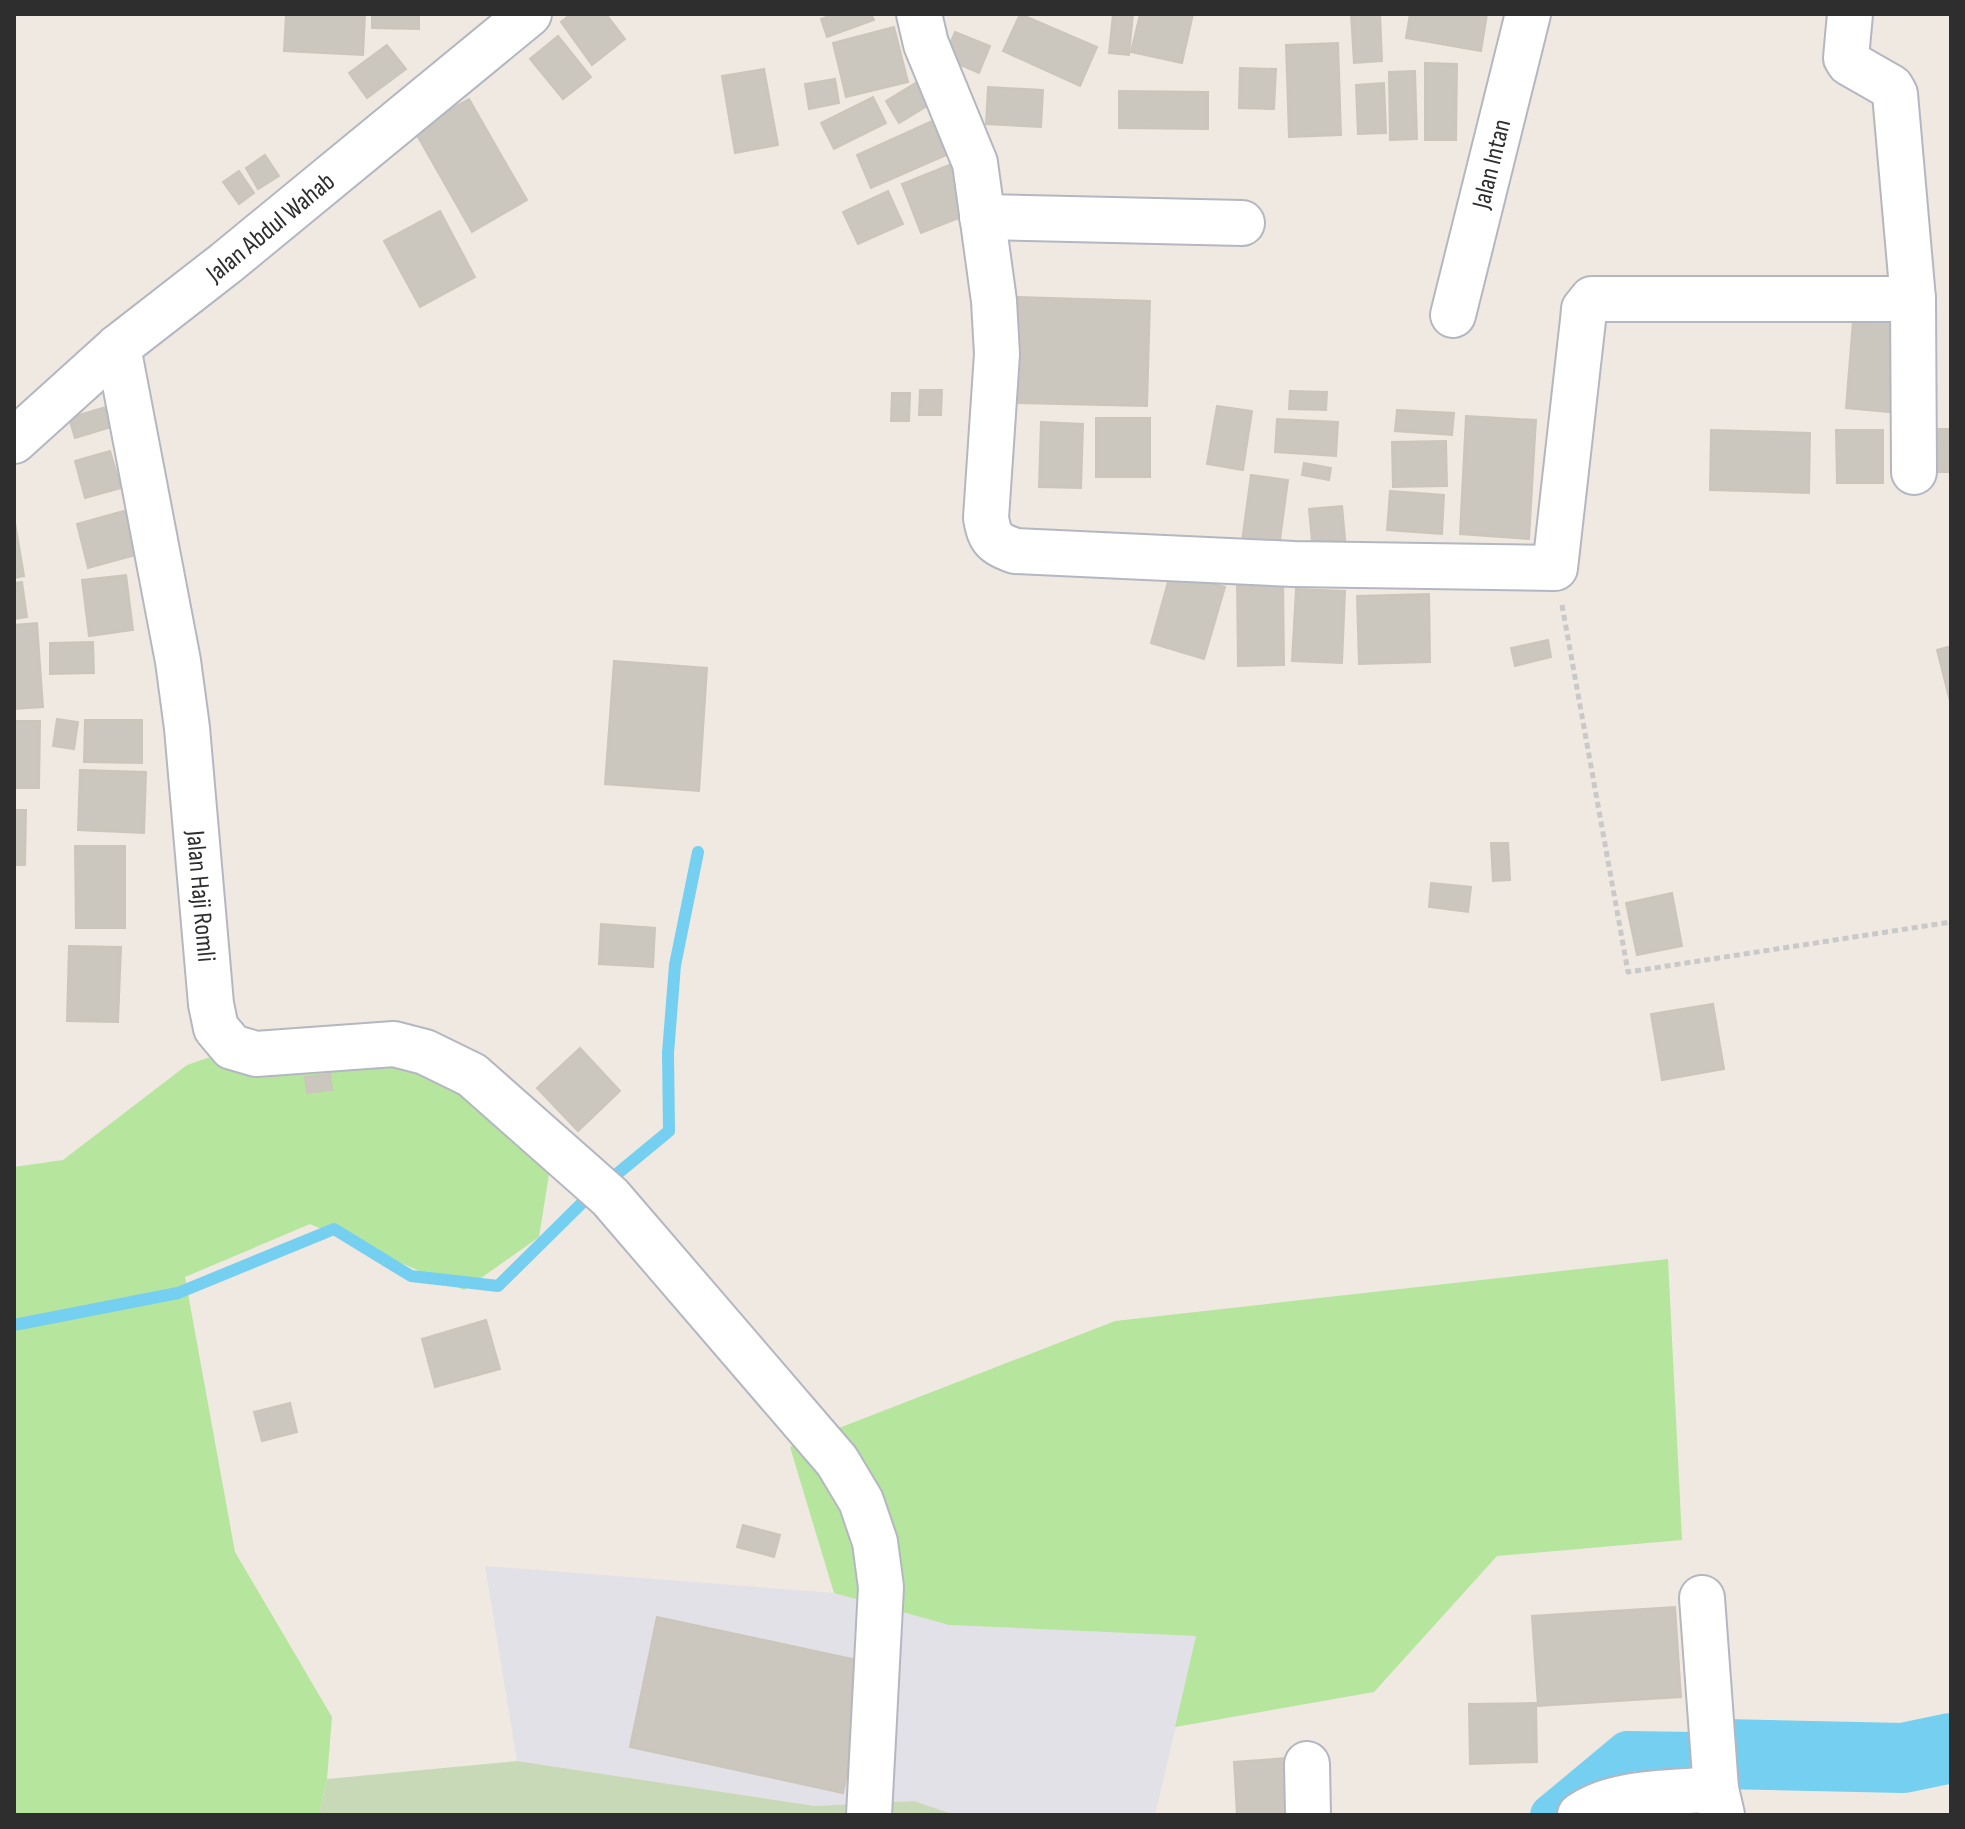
<svg xmlns="http://www.w3.org/2000/svg" width="1965" height="1829" font-family="'Sofia Sans Condensed',sans-serif">
<rect width="100%" height="100%" fill="#efe9e1"/>
<path fill="#e3e1e8" d="M485,1566L834,1593L949,1625L1197,1636L1155,1815H955L914,1801L815,1806L517,1761Z"/>
<g fill="#b6e59e">
<path d="M413,1025L554,1143L539,1237L464,1290L310,1224L185,1277L235,1552L332,1717L327,1779L319,1815H14V1167L63,1160L187,1065L298,1027Z"/>
<path d="M1668,1259L1682,1540L1497,1556L1374,1692L1175,1727L1196,1636L949,1625L834,1593L790,1447L1115,1321Z"/>
</g>
<path fill="#c8d9b8" d="M517,1761L815,1806L914,1801L955,1815H319L327,1779Z"/>
<g fill="none" stroke-linecap="round" stroke-linejoin="round">
<path stroke="#75cff0" stroke-width="12" d="M14,1325L178,1293L334,1229L411,1276L498,1286L583,1202L669,1131L668,1053L675,965L698,852"/>
<path stroke="#75cff0" stroke-width="40" d="M1550,1815L1627,1751L1693,1752"/>
<path stroke="#75cff0" stroke-width="70" d="M1724,1754L1903,1758L1951,1748"/>
</g>
<g fill="#cbc7bf" stroke="#cbc5ba" stroke-width="2">
<path d="M286,14H365L363,55L284,51Z"/>
<path d="M372,14H419V29L372,28Z"/>
<path d="M571,14H606L625,39L592,65L561,22Z"/>
<path d="M834,14H871L874,20L827,37L821,19Z"/>
<path d="M1020,14L1097,47L1080,86L1003,51Z"/>
<path d="M1113,14H1133L1129,55L1109,53Z"/>
<path d="M1140,14H1193L1182,63L1131,52Z"/>
<path d="M1351,14H1380L1382,61L1354,63Z"/>
<path d="M1410,14H1487L1481,51L1406,38Z"/>
<path d="M894,27L908,82L846,97L833,43Z"/>
<path d="M955,32L990,46L979,73L944,58Z"/>
<path d="M558,36L591,77L563,99L530,59Z"/>
<path d="M1338,43L1341,135L1289,137L1286,45Z"/>
<path d="M387,45L406,69L367,98L349,73Z"/>
<path d="M1425,63L1457,64L1456,140H1425Z"/>
<path d="M1240,68L1276,69L1274,109L1239,108Z"/>
<path d="M764,69L778,145L735,153L722,76Z"/>
<path d="M1415,71L1417,139L1390,140L1389,72Z"/>
<path d="M835,79L839,103L809,109L805,84Z"/>
<path d="M919,81L932,103L899,123L886,101Z"/>
<path d="M1384,83L1386,133L1358,134L1356,85Z"/>
<path d="M988,87L1043,90L1041,127L986,124Z"/>
<path d="M1119,91L1208,92V129L1119,128Z"/>
<path d="M873,97L886,123L834,149L821,123Z"/>
<path d="M469,99L527,200L472,232L414,130Z"/>
<path d="M952,112L967,146L871,188L857,155Z"/>
<path d="M265,155L279,176L258,189L246,168Z"/>
<path d="M949,165L969,214L921,233L902,184Z"/>
<path d="M239,171L254,193L239,204L223,182Z"/>
<path d="M888,191L903,224L858,244L843,212Z"/>
<path d="M440,211L475,277L420,307L384,241Z"/>
<path d="M1018,297L1150,301L1147,406L1015,403Z"/>
<path d="M1853,321L1906,325L1899,413L1846,408Z"/>
<path d="M920,390H942L941,415H919Z"/>
<path d="M1290,391L1327,392L1326,410L1289,409Z"/>
<path d="M892,393H910L909,421H891Z"/>
<path d="M1217,406L1252,411L1243,470L1207,464Z"/>
<path d="M106,407L111,427L75,438L69,418Z"/>
<path d="M1397,410L1454,413L1452,435L1395,431Z"/>
<path d="M1466,416L1536,420L1529,539L1460,534Z"/>
<rect x="1096" y="418" width="54" height="59"/>
<path d="M1277,419L1338,422L1336,456L1275,452Z"/>
<path d="M1041,422L1083,424L1081,488L1039,487Z"/>
<path d="M1928,429H1951V472H1929Z"/>
<path d="M1711,430L1810,433L1809,493L1710,490Z"/>
<path d="M1836,430H1883V483H1837Z"/>
<path d="M1446,441L1447,486L1393,487L1392,442Z"/>
<path d="M110,451L121,488L85,498L75,461Z"/>
<path d="M1304,463L1331,468L1329,480L1302,475Z"/>
<path d="M1251,475L1288,480L1279,547L1242,541Z"/>
<path d="M1390,491L1444,495L1442,534L1387,530Z"/>
<path d="M1342,506L1346,549L1313,552L1309,509Z"/>
<path d="M138,507L150,551L88,568L77,524Z"/>
<path d="M14,517L24,576L14,578Z"/>
<path d="M1171,571L1225,587L1204,659L1151,643Z"/>
<path d="M126,575L133,630L89,636L82,580Z"/>
<path d="M1283,577L1284,665L1238,666L1237,578Z"/>
<path d="M22,582L27,617L14,619V583Z"/>
<path d="M1296,589L1345,591L1342,663L1292,661Z"/>
<path d="M1429,594L1430,662L1359,664L1357,596Z"/>
<path d="M37,623L43,707L14,709V625Z"/>
<path d="M1548,640L1551,657L1515,666L1511,648Z"/>
<path d="M93,642L94,673L50,674V643Z"/>
<path d="M1951,646V705L1937,650Z"/>
<path d="M614,661L707,668L699,791L605,784Z"/>
<path d="M57,719L78,722L74,749L53,746Z"/>
<path d="M85,720H142V763L84,762Z"/>
<path d="M14,721H40L39,788H14Z"/>
<path d="M80,770L146,772L144,833L78,830Z"/>
<path d="M14,810H26L25,865H14Z"/>
<path d="M1491,843H1508L1510,880L1493,881Z"/>
<path d="M75,846H125V928H76Z"/>
<path d="M1431,883L1471,887L1468,912L1429,907Z"/>
<path d="M1672,893L1682,946L1637,955L1626,903Z"/>
<path d="M601,924L655,928L653,967L599,964Z"/>
<path d="M69,946L121,947L118,1022L67,1021Z"/>
<path d="M1713,1004L1724,1069L1662,1080L1651,1014Z"/>
<path d="M580,1048L620,1091L578,1131L537,1088Z"/>
<path d="M330,1074L332,1090L307,1093L305,1077Z"/>
<path d="M486,1320L500,1369L435,1387L422,1339Z"/>
<path d="M290,1403L297,1432L262,1441L254,1412Z"/>
<path d="M743,1525L780,1535L774,1557L737,1547Z"/>
<path d="M1675,1607L1681,1697L1538,1706L1532,1616Z"/>
<path d="M657,1617L871,1663L843,1793L630,1747Z"/>
<path d="M1536,1703L1537,1762L1470,1764L1469,1704Z"/>
<path d="M1301,1757L1304,1815H1237L1234,1762Z"/>
</g>
<g fill="none" stroke-linecap="round" stroke-linejoin="round">
<defs>
<g id="minor">
<path d="M919,14L926,44L975,163L994,301L997,354L986,518C990,540 994,543 1015,551L1294,564L1555,568L1583,320L1584,309L1592,299H1913L1895,94L1891,87L1849,63L1846,58L1850,14"/>
<path d="M982,217L1242,223"/>
<path d="M1913,299L1914,472"/>
<path id="s1" d="M1453,315L1528,14"/>
<path id="s2" d="M118,347L178,661L187,728L211,1004L216,1028L232,1047L256,1054L394,1044L425,1052L472,1075L610,1197L837,1461L861,1501L875,1542L881,1587L869,1815"/>
<path id="s3" d="M14,441L118,347L226,263L529,14"/>
<path d="M1702,1598L1716,1789"/>
<path d="M1307,1764L1308,1815"/>
<path d="M1580,1815C1616,1790 1673,1793 1716,1789L1722,1815"/>
</g>
</defs>
<use href="#minor" stroke="#b4b7c1" stroke-width="48"/>
<path stroke="#c9c9c9" stroke-width="5" stroke-dasharray="6 4" stroke-linecap="butt" d="M1562,605L1628,972L1951,922"/>
<use href="#minor" stroke="#fff" stroke-width="44"/>
</g>
<g text-anchor="middle" stroke-width="6" stroke-linejoin="round" paint-order="stroke">
<g font-size="26" fill="#2e2e2e" stroke="#fff">
<text dy="9" stroke="none"><textPath href="#s1" startOffset="156">Jalan Intan</textPath></text>
<text dy="9" stroke="none"><textPath href="#s3" startOffset="334">Jalan Abdul Wahab</textPath></text>
<text dy="9" stroke="none"><textPath href="#s2" startOffset="556">Jalan Haji Romli</textPath></text>
</g>
</g>
<rect width="1965" height="1829" fill="none" stroke="#2e2e2e" stroke-width="32"/>
</svg>
